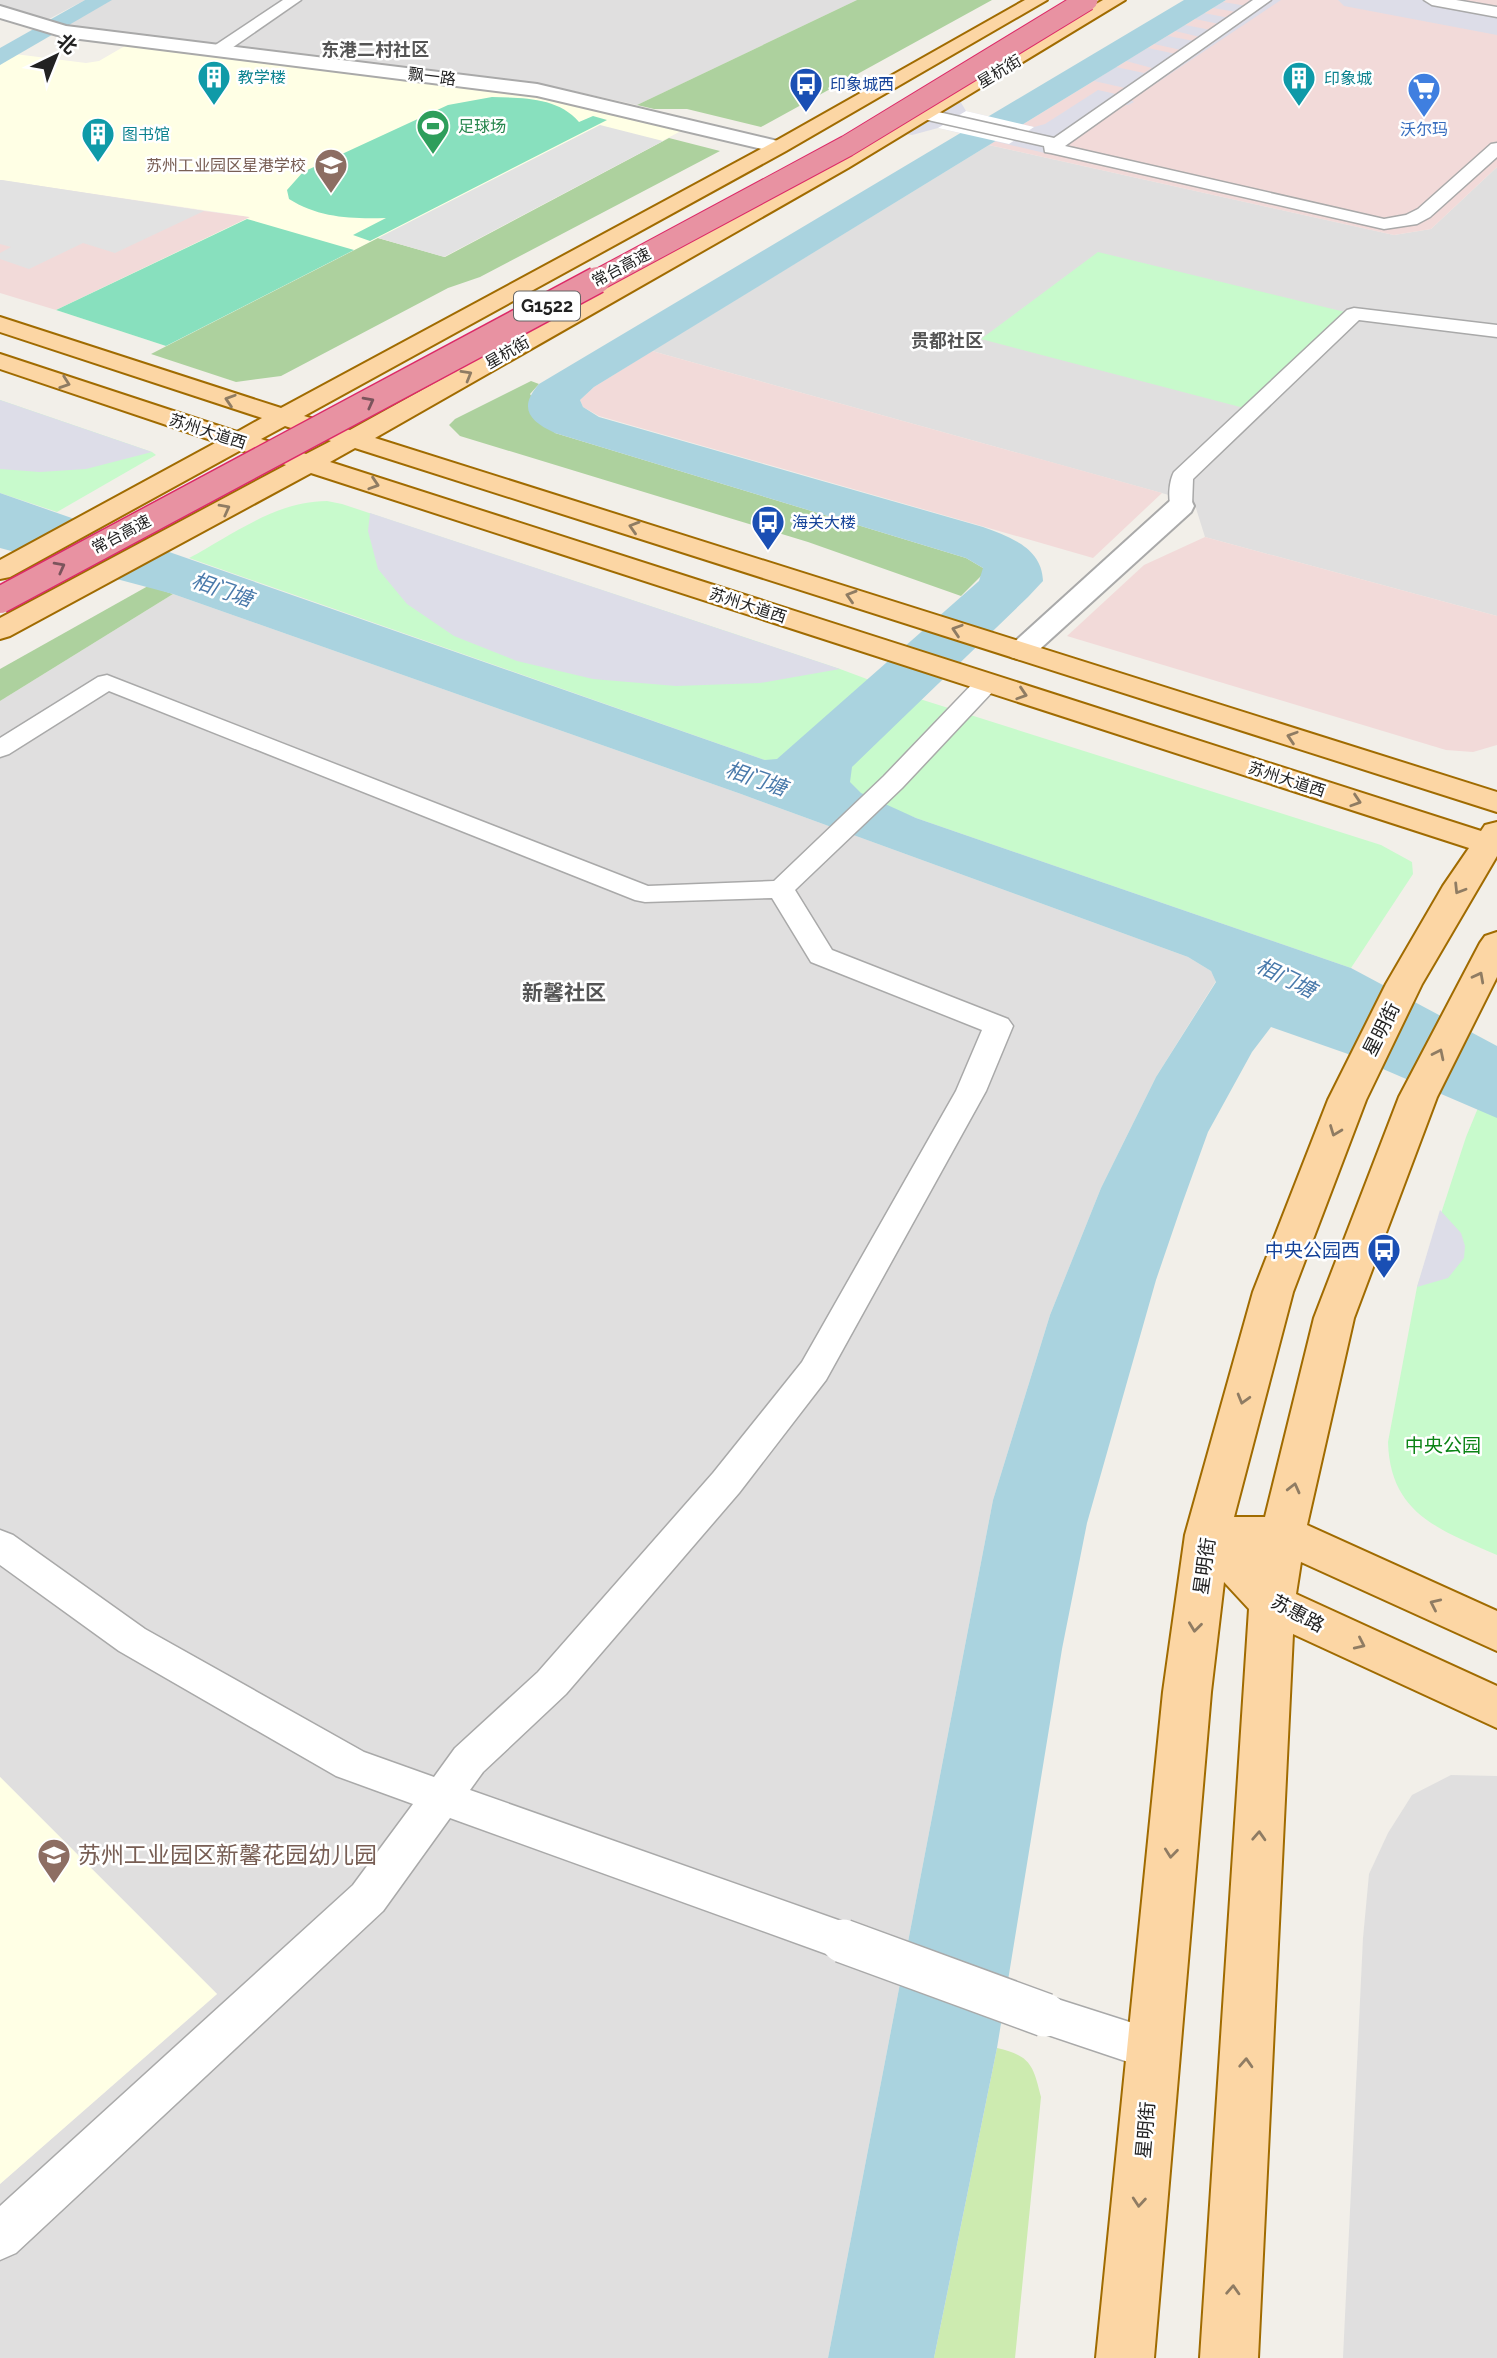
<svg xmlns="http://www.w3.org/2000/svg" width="1497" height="2358" font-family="Raleway,'Noto Sans SC',sans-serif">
<rect width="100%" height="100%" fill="#f2efe9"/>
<g fill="#e0dfdf">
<path d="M0,0H85L47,20L0,6Z"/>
<path d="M111,0H857L637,105L569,90L64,26Z"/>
<path d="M989,145L1394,235L1431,229L1497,167V616L1205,537L1194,502L652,351Z"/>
<path d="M173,594L741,794L1188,957L1211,971L1216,981L1156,1077L1101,1188L1050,1315L993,1500L828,2358H0V2184L217,1994L0,1777V701Z"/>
<path d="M1451,1775L1497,1776V2358H1343L1363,1938L1369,1874L1388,1833L1412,1795Z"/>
</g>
<g fill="#f2dad9">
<path d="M1226,0H1497V167L1431,229L1394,235L989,145Z"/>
<path d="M0,180L204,211L251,217L56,310L0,293Z"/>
<path d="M652,351L1162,493L1093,558L599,416L583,407L580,400L594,387Z"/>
<path d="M1205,537L1497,616V745L1473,752L1446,750L1067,636L1144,565Z"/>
</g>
<g fill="#ffffe5">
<path d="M130,43L549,99L681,131L444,257L378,238L166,346L56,310L250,217L0,180V65L15,54L86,63L99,61Z"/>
<path d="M0,1777L217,1994L0,2184Z"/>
</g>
<path fill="#cdebb0" d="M997,2048C1031,2056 1033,2065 1041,2097L1015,2358H934Z"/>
<g fill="#add19e">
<path d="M857,0H992L761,127L687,109H654L637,105Z"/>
<path d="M669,138L720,151L480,277L448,288L281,376L236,382L151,354L378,238L445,257Z"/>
<path d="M531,381L539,384L530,394L555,433L966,558L983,568V574L961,596L808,542L460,436L449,425L455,419Z"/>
<path d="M148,586L173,594L0,701V669Z"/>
</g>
<g fill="#c8facc">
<path d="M1098,252L1349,313L1244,408L981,339Z"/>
<path d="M0,400L152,452L156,455L57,512L0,493Z"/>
<path d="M327,501L342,504L840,669L923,700L1381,845L1412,862L1413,874L1351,968L916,818L765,760L189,558C232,535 276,501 327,501Z"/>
<path d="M1497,1062V1555C1440,1530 1390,1514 1388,1442L1417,1287L1466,1137Z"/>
</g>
<g fill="#88e0be">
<path d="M492,97C522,98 558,97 579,122L593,116L607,120L370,241L353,235L386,218C352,219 319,218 289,199L287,190L303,172L448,105Z"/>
<path d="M247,219L354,250L166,346L56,310Z"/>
</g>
<g fill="#e2e2e2">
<path d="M600,125L663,141L444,257L378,238Z"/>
<path d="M0,180H2L204,211L115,253L83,243L29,269L0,259V253L11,247L0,244Z"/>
</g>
<g fill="#dddde8">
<path d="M1248,0H1281L1131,100L1134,102L1128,105H1106L1096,111L1111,114L1049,154L938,128L912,135L895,132L957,96L966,111L1034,127L1045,124L1098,90L1116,94L1125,88L1094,81L1116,67L1144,73L1152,68L1126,61L1148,48L1176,54L1181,50L1154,44L1168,36L1194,41L1200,37L1175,31L1185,25L1211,30L1219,24L1195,19L1204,13L1229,18L1236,12L1213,8L1223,2L1247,6L1254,1Z"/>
<path d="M1338,0H1459L1497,7V35L1344,6Z"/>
<path d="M0,400L152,452L86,469L40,472L0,469Z"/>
<path d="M370,513L840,669L760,683L676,686L593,679L517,661L454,636L407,604L378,569L368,531Z"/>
<path d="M1440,1210L1461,1233L1465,1246L1464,1258L1448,1278L1417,1287Z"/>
</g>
<g fill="#aad3df">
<path d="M85,0H112L0,65V48Z"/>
<path d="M1184,0H1226L594,387L580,400L583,407L599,417L983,527C1010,537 1042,548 1043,581L1028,597L852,767L850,782L861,793L916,818L1351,968L1497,1046V1118L1348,1054L1271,1027L1252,1052L1208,1132L1182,1204L1156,1280L1087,1523L1062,1649L997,2048L934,2358H828L993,1500L1050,1315L1101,1188L1156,1077L1216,982L1211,971L1188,957L741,794L173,594L0,548V493L765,760L777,759L979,581L983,568L966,558L555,433C529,421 518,408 539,384Z"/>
</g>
<path fill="#fff" d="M966,111L1034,127L1009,144L938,128Z"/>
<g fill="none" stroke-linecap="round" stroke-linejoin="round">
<defs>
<g id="minor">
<path d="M283,0H301L226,52H214V46Z"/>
<path d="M1253,0H1271L1065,146L1384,219L1406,215L1418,209L1491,144L1497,143V157L1430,217L1417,224L1384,229L1051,153L1045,152L1044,146L919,118L917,114L925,109L1054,138Z"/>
<path d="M1424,0H1456L1497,7V17L1432,5Z"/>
<path d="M1354,308L1497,325V337L1359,320L1193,479L1192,506L1189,511H1173C1167,502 1169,481 1174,472L1347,310Z"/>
<path d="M107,675L648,886L774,881L884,776L978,678H996L999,683L996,688L902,788L795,890L832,950L1008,1019L1013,1026L986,1091L826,1380L739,1493L566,1694L483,1772L470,1790L858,1927L864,1941L858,1955L843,1960L450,1818L383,1911L16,2253L0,2260V2206L353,1885L413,1804L336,1776L119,1651L0,1565V1530L13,1535L145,1629L364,1752L434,1777L455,1748L538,1672L713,1473L802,1362L956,1091L982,1030L811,962L772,898L645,902L635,900L109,691L9,754L0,757V738L98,677Z"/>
<path d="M1045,1995L1167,2034L1174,2049L1167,2064L1152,2070L1030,2029L1023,2015L1030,2001Z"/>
</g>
<g id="tertiary">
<path d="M0,6L66,26L537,84L786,143L789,147L779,153L537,96L64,37L0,18Z"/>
<path d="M1181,498L1191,500L1194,506L1191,512L1031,657L1021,660L1011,657L1006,651L1011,645L1171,500Z"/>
</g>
<path id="primary" d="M1025,0H1047L786,151L304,416L350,430L694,239L1103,0H1125L848,168L375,438L1497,792V812L355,448L330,462L1481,831L1485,825L1497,822V856L1422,984L1366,1100L1293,1292L1234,1517H1265L1314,1318L1399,1097L1480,943L1485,936L1497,932V977L1437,1097L1354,1318L1307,1525L1497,1611V1651L1301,1562L1296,1594L1497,1686V1728L1293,1634L1258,2358H1200L1249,1609L1224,1582L1211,1692L1154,2358H1096L1163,1692L1185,1535L1253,1292L1328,1100L1386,984L1443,886L1469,848L311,473L10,636L0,639V618L286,465L241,450L10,577L0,579V560L217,442L0,369V354L237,432L262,418L0,332V317L281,408L772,143ZM285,426L331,441L306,454L261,439Z"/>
</defs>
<use href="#minor" stroke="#a9a9a9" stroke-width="3"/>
<use href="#tertiary" stroke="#a9a9a9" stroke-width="4"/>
<use href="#primary" stroke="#a06b00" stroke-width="4"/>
<use href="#minor" fill="#fff" fill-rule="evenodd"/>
<use href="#tertiary" fill="#fff" fill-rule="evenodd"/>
<use href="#primary" fill="#fcd6a4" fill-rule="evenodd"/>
<defs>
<path id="minor-bridge" d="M843,1941L1045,2015"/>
<path id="motorway-bridge-far1" d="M594,282L847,146L1087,0"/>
<path id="motorway-bridge" d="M0,600L597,280"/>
</defs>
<use href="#minor-bridge" stroke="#a9a9a9" stroke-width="46" stroke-linecap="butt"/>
<use href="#motorway-bridge-far1" stroke="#dc2a67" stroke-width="23" stroke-linecap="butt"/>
<use href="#motorway-bridge" stroke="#dc2a67" stroke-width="29" stroke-linecap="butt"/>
<use href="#minor-bridge" stroke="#fff" stroke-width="43"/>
<use href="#motorway-bridge-far1" stroke="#e892a2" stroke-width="21"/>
<use href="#motorway-bridge" stroke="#e892a2" stroke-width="26"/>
</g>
<defs><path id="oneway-chevron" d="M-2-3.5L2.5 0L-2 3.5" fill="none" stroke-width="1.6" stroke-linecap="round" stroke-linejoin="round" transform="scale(1.75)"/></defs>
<g stroke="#8f7c63">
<use href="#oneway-chevron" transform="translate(467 375) rotate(-30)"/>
<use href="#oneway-chevron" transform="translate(65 383) rotate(19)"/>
<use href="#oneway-chevron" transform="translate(230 400) rotate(-162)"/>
<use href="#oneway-chevron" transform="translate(374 484) rotate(18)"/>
<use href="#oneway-chevron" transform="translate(225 509) rotate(-28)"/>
<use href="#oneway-chevron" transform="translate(634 527) rotate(-163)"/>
<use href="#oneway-chevron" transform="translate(851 596) rotate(-163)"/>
<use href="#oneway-chevron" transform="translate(957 630) rotate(-162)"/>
<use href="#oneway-chevron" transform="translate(1022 694) rotate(18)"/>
<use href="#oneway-chevron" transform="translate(1292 737) rotate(-162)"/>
<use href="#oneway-chevron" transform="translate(1356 801) rotate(18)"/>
<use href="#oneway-chevron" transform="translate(1459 889) rotate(122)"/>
<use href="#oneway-chevron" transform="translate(1479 977) rotate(-62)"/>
<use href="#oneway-chevron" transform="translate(1439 1054) rotate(-64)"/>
<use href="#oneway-chevron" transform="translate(1335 1131) rotate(111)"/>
<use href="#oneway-chevron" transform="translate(1243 1399) rotate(106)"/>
<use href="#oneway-chevron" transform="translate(1294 1488) rotate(-76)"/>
<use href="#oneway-chevron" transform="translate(1435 1604) rotate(-155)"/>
<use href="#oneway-chevron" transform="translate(1195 1627) rotate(97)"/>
<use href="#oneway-chevron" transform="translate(1360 1644) rotate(25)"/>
<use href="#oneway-chevron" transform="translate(1259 1836) rotate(-87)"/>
<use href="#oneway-chevron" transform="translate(1171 1853) rotate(96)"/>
<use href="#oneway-chevron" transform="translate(1246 2063) rotate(-87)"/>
<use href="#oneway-chevron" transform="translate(1139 2202) rotate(95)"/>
<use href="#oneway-chevron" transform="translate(1233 2290) rotate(-87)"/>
</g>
<g stroke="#7b545c">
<use href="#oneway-chevron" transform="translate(369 402) rotate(-28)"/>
<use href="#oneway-chevron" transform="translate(60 567) rotate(-28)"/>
</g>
<defs>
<symbol id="building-pin" viewBox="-11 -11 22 30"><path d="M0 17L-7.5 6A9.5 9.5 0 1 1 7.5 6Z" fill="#0f9aa8" stroke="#fff"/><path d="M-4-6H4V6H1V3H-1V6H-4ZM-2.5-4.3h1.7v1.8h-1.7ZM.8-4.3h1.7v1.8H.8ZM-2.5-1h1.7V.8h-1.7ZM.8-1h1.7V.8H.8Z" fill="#fff"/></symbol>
<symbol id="bus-pin" viewBox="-11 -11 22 30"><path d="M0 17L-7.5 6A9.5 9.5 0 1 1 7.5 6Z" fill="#1a4fb4" stroke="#fff"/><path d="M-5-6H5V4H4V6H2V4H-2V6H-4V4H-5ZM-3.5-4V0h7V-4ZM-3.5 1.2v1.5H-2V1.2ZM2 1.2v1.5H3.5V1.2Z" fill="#fff"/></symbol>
<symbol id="supermarket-pin" viewBox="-11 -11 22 30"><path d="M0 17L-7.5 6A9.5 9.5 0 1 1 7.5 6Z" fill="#3f7fe0" stroke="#fff"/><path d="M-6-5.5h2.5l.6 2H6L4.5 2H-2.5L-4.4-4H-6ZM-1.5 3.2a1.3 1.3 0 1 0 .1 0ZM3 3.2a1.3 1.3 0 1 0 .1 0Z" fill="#fff"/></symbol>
<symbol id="stadium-pin" viewBox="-11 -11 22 30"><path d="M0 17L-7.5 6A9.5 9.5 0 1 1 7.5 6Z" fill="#2e9e5b" stroke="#fff"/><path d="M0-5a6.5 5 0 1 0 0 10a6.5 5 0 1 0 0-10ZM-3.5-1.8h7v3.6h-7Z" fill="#fff"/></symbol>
<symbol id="school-pin" viewBox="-11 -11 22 30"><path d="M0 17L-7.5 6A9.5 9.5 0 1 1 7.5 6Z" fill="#8d6e63" stroke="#fff"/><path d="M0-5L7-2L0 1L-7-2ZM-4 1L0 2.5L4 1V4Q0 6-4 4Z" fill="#fff"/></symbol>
</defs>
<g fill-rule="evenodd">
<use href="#building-pin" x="195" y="58" width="38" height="52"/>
<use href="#building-pin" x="1280" y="59" width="38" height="52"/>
<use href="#bus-pin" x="787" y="65" width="38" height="52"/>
<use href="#supermarket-pin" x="1405" y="70" width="38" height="52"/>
<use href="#stadium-pin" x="414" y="107" width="38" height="52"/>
<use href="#building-pin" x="79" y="115" width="38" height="52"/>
<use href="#school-pin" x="312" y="146" width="38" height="52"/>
<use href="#bus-pin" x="749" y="503" width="38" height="52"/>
<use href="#bus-pin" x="1365" y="1231" width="38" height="52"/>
<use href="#school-pin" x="35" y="1836" width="38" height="52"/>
</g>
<g text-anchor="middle" stroke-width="5" stroke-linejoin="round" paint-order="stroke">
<g font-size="16" fill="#222" stroke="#fff">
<text transform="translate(999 71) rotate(-31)" y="6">星杭街</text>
<text transform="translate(432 76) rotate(7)" y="6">飘一路</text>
<text transform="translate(621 267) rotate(-28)" y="6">常台高速</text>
<text transform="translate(507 352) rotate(-30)" y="6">星杭街</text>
<text transform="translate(208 431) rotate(18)" y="6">苏州大道西</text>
<text transform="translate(121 534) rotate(-28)" y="6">常台高速</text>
<text transform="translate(748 605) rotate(18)" y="6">苏州大道西</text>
<text transform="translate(1287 779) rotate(18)" y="6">苏州大道西</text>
</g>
<g font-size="16" fill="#0d838f" stroke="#fff" text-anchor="start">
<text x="238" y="83">教学楼</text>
<text x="1324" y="84">印象城</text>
<text x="122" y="140">图书馆</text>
</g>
<g font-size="16" fill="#164399" stroke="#fff" text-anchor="start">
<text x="830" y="90">印象城西</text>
<text x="792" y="528">海关大楼</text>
</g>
<g font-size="16" fill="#27864d" stroke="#fff" text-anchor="start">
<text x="458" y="132">足球场</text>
</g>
<g font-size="16" fill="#366cbe" stroke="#fff">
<text x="1424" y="135">沃尔玛</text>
</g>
<g font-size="16" fill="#785e54" stroke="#fff" text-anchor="end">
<text x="306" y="171">苏州工业园区星港学校</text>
</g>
<g font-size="18" font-weight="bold" fill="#555" stroke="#fff">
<text x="375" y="56">东港二村社区</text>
<text x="947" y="347">贵都社区</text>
</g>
<rect fill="#fff" stroke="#646464" stroke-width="2" x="514" y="291.5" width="66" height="29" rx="5"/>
<g font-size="18" font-weight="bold" fill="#222">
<text x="547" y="312">G1522</text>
</g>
<g font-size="19" fill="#222" stroke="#fff">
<text transform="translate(1381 1029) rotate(-63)" y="7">星明街</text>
<text transform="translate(1204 1566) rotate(-82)" y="7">星明街</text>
<text transform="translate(1298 1613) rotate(28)" y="7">苏惠路</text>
<text transform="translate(1145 2130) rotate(-85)" y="7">星明街</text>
</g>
<g font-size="19" fill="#164399" stroke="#fff" text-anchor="end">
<text x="1360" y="1257">中央公园西</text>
</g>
<g font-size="19" fill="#0c8416" stroke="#fff">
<text x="1443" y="1452">中央公园</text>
</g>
<g font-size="21" font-style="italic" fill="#4a7aab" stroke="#fff">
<text transform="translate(222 590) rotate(19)" y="7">相门塘</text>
<text transform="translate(756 779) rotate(19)" y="7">相门塘</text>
<text transform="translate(1286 978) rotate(26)" y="7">相门塘</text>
</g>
<g font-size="21" font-weight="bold" fill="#555" stroke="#fff">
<text x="564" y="1000">新馨社区</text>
</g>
<g font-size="23" fill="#785e54" stroke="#fff" text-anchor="start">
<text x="78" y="1863">苏州工业园区新馨花园幼儿园</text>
</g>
</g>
<g transform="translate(56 56) rotate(43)" stroke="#ffffff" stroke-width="5" paint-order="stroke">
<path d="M0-5L12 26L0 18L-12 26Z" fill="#222222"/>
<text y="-10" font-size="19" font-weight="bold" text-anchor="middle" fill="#222222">北</text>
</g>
</svg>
